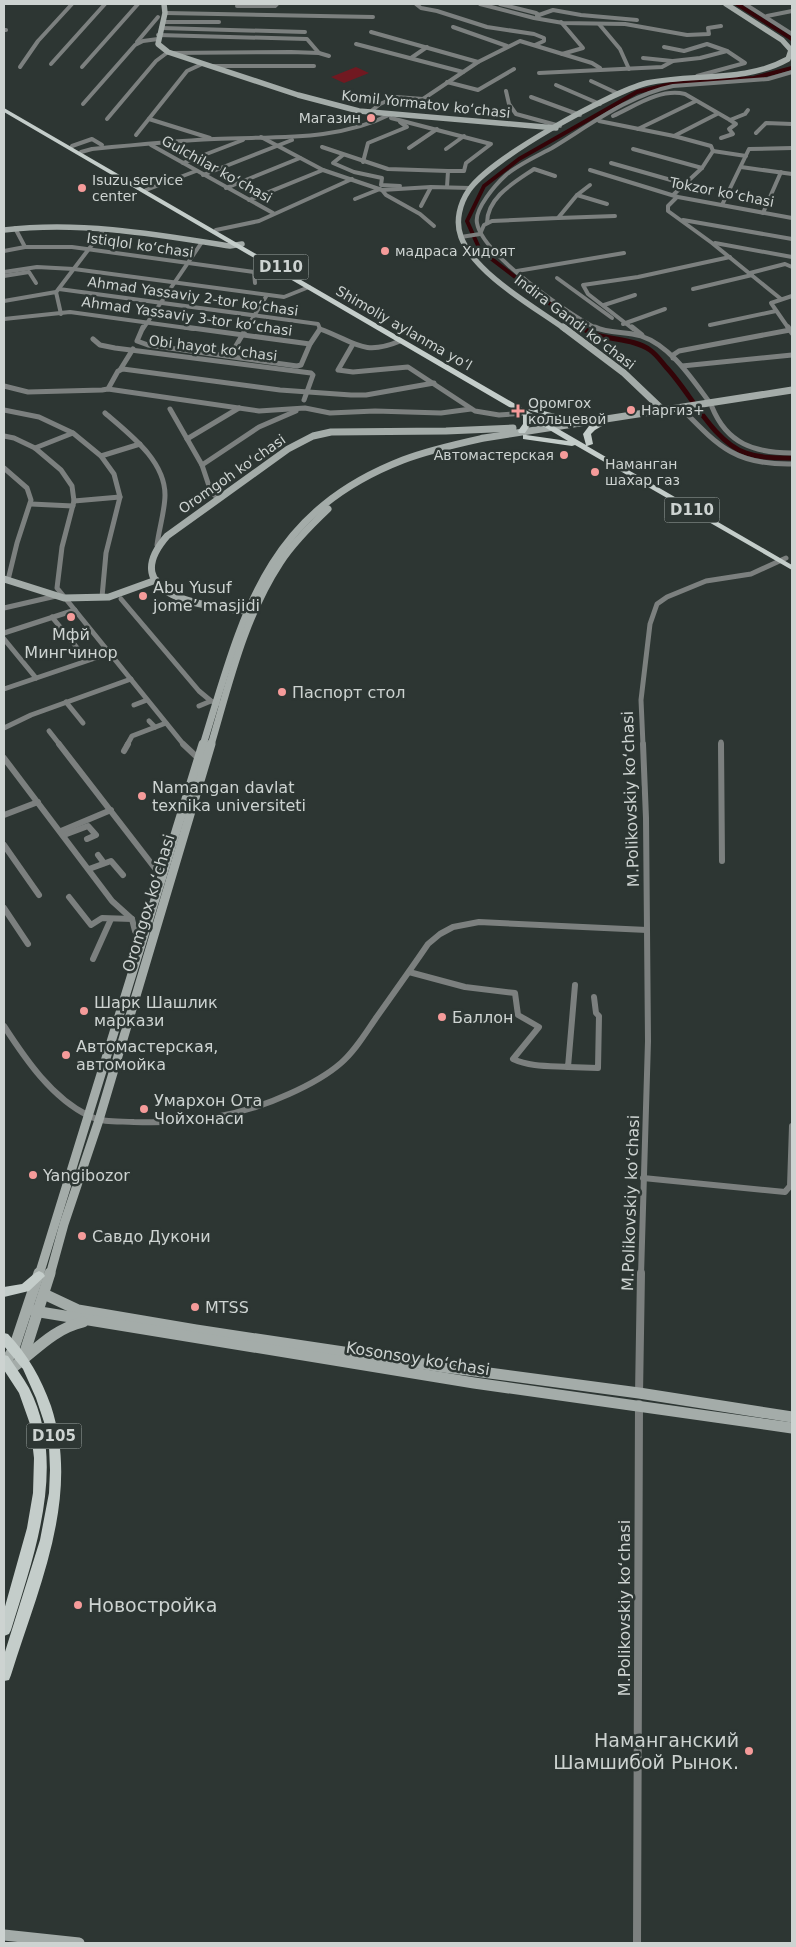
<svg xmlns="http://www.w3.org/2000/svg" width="796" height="1947" font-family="'DejaVu Sans',sans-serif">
<rect width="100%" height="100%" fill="#2d3633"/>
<path fill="#711921" d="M356,67L369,73L344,83L331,77Z"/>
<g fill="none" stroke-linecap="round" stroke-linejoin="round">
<g stroke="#330408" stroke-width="4">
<path d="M737,4L792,39"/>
<path d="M583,329L480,250L467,221L484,186L519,159L637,92L675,83L754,78L792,68"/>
</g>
<path stroke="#330408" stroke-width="5" d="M581,327C601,342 630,336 650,350C656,354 661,361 666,367C690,392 713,442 746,453C760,458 777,458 792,458"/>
<g stroke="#7c807f" stroke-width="4">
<path d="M416,4L421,8L437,11L487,27L534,34L544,38V41L535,45"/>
<path d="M480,4L534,18L563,23L625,24L687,35L709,34L708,28L721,26"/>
<path d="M500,4L536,13L539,15L537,16"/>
<path d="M745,4L792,34"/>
<path d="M237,6H275L277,4"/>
<path d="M166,13L373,17"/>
<path d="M539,15L553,10L581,15L637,20"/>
<path d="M767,16L792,11"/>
<path d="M163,22H219"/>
<path d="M561,22L583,48L562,54"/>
<path d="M599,24L620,49L629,69"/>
<path d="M453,27L507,46"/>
<path d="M161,28L305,32"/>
<path d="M4,30H6"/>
<path d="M371,32L478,62"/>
<path d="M158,35L307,39L319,53"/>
<path d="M137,42L158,17"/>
<path d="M356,44L463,72"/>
<path d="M664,47L684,51L707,44L727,51"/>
<path d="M170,53L291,52L319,53L329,56"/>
<path d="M411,58L427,47"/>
<path d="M643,58L672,61"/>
<path d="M51,64L105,4"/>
<path d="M209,66H314"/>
<path d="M20,67L38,41L72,4"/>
<path d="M82,67L138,4"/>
<path d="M539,73L662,67L673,61L700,58L727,51L745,63L697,76"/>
<path d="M591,81L619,94"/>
<path d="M447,82L478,90L514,69"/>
<path d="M556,85L600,104"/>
<path d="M506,91L509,104L516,114L560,126"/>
<path d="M531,97L580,115"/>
<path d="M83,104L135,45L143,41L158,39"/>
<path d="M370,112L380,104L396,97L423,99L478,62L520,41L592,63L600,68"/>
<path d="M613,116C635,106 660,88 685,94L730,120L745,114L748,110"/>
<path d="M391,118L491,144L466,163L464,171H448"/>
<path d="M107,119L156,61L168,52"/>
<path d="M149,119L210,138"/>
<path d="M599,121L674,136L711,146L713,151"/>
<path d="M638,129L696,101"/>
<path d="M756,133L766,123L792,124"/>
<path d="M136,135L187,71L202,64"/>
<path d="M674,136L717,114"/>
<path d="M261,137L323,170L382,190L431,187L470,188"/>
<path d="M721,138L733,134L729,129L736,124L730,120"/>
<path d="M151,145L273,213"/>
<path d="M72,146L92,139L102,145"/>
<path d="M322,147L388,169L448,171L447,187"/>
<path d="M409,148L437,129"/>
<path d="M446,149L464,136"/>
<path d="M633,149L702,168"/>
<path d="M713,151L746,156"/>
<path d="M81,152L92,149C133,145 174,141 214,139C274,136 336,142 391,114"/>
<path d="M343,155L333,163L354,172L382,178L381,185L400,186"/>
<path d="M363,162L368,143L407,127L400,122"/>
<path d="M183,163L243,140"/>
<path d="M611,163L685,184"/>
<path d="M741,167L792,174"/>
<path d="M590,170L678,197L792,218"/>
<path d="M203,175L292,140"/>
<path d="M226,188L300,158"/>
<path d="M146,190L196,171"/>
<path d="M382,190L386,195L420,214L434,226"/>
<path d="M577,195L590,185"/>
<path d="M673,195L702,168L713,151"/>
<path d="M677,197L668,206V211L712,243L781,299"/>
<path d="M355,199L380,189"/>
<path d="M249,200L323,170"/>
<path d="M722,205L749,149L792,148"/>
<path d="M421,206L431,187"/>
<path d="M763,213L781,172"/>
<path d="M558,218L615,216"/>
<path d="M683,220L792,239"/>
<path d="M487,223C487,197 515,182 534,169L555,176"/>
<path d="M15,228L25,247"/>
<path d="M216,230L259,221L352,179"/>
<path d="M461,237L480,234L484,225L492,221L558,218L577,195L607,204"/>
<path d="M715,243L792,257"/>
<path d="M4,251L25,247H72L254,272L272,265"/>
<path d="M517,271L624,253"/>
<path d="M4,272L37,267L74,269L284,297L309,287"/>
<path d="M254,272L255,283"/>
<path d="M750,273L785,264L792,267"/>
<path d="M4,276L29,272L36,283"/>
<path d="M557,278L612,318"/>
<path d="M59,289L318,324L320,329"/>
<path d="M693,289L752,275"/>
<path d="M57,291L104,229"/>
<path d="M4,301L56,292L61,314"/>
<path d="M604,305L635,295"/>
<path d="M4,319L70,312L194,329"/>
<path d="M623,324L665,309"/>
<path d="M710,325L776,311"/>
<path d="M143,329L202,242"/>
<path d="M246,329L267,295"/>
<path d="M598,329C569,315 482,254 477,223C474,209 496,184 506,175C519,164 537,156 552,148C590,125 629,95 673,86L768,79L792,72"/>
<path d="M633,329L588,294L583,285L638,277L730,257"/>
<path d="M789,329L771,303L792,296"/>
</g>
<g stroke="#7c807f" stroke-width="5">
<path d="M143,327L137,341L148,345L297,366L301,365L310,344L320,329C354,341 362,357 400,341"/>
<path d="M185,327L310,344"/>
<path d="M595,327C609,334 626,331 641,336C671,346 692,379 710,403"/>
<path d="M632,327L642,335"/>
<path d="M788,327L792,333"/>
<path d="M93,339L100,345L115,348L311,373L313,375L304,400"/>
<path d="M353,344L338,370L353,372L408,367L475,411L499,415L525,413"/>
<path d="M230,356L247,327"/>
<path d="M673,358V355L679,351L790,330"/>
<path d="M682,366L792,355"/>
<path d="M120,370L133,349"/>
<path d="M4,386L28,392L102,390L108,389L118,371L123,369L280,390L351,395H366L434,383"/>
<path d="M108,389L259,411L305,408L330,413L375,411L441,413L471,409"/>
<path d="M712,407C727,444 755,453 792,453"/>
<path d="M170,409L202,465L211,492L218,498"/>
<path d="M4,410L39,417L73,433L101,456L114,474L120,497L106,553L102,597"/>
<path d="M684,411C720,448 737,465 792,464"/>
<path d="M105,413C129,434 165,460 165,495C165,510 159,529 157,545"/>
<path d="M4,436L14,438L35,448L61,470L72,486L74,501L62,547L57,588L184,745"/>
<path d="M187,439L239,408"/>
<path d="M35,448L73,433"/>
<path d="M101,456L140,444"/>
<path d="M202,465L259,427L296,411"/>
<path d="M4,468L27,488L31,500L17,543L8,580"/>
<path d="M74,501L120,497"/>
<path d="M31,504L73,506"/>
<path d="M121,599L199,691L211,701L220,704"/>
<path d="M4,608L56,596"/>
<path d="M52,617L87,660"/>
<path d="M4,633L75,610"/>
<path d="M4,639L36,678"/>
<path d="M4,689L110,653"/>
<path d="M66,702L83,723"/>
<path d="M134,705L147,700"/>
<path d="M199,706L211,701"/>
<path d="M149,721L155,727"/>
<path d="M4,728L31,715L131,679"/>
<path d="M49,731L60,745"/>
<path d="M721,742V745"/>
<path d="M127,745L132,736L166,723"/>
<path d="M643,745L641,700L650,624L657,604L667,597L706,581L751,574L786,558"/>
</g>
<g stroke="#7c807f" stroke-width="6">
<path d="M59,744L161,876"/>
<path d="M183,744L200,760"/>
<path d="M721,744L722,861"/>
<path d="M124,751L128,744"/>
<path d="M4,758L112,901L132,919L135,931L142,939"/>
<path d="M4,815L38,802"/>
<path d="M61,831L111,810"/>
<path d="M64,835L88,826L96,835L87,839"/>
<path d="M4,845L39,895"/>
<path d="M98,855L104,863"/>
<path d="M89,869L111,861L123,875"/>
<path d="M69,897L91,925L102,918L132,919"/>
<path d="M4,908L28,944"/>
<path d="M93,959L111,919"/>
<path d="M409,972L465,987L515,993L518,1015L539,1027L513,1059C530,1067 549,1066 568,1067L575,985"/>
<path d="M4,1026C26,1060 52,1098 89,1116C103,1123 119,1121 134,1122C189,1124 239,1117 289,1094C307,1086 325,1077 341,1063C355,1051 365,1034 376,1018C393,994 411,969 428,944L440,934L453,927L479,922L647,930"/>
<path d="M568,1067L598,1068L599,1016L596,1013L594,997"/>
<path d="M643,1178L785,1192L790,1186L792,1126"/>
<path d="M641,1275L648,1041L646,818L643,744"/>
</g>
<g stroke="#7c807f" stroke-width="8">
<path d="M639,1394L641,1273"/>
<path d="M637,1943L639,1404"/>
</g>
<g stroke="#a4aca9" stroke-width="5.5">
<path d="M164,4L165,13L158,44L168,52L298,95L359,111L556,128"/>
<path d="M4,230C80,221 155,234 230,246L242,244"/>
<path d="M565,329C533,306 475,274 461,237C455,221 460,203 469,190C490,159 610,92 647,83C693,73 745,83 788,59L791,50L782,40L726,4"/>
</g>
<g stroke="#a4aca9" stroke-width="7">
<path d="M563,327L624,373L666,413"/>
<path d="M4,579L64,598L109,597L156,580"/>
<path d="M246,611C207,607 115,596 167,536L288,449L313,436L331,432L446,431L513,428"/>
<path d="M203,745C243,616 264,514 403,460C429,450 457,444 484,438L792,390"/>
<path d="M211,745C229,684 244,618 280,563C293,543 310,526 328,509"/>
</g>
<g stroke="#a4aca9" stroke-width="9">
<path d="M39,1275L203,744"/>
<path d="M50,1275L64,1224L99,1120L211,744"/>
</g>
<g stroke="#a4aca9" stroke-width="11">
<path d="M44,1294L78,1310L196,1330L444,1367L639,1393L792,1417"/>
<path d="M34,1311L474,1383L792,1428"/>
<path d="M23,1358L50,1273"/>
<path d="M6,1362L14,1348L39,1273"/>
<path d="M11,1369C35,1351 53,1329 83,1322"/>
<path d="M4,1935L79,1943"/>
</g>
<g fill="#c4cdca" fill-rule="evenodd">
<path d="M4,108L586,445L583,434L589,426L599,422L559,419L528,410L532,408L559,415L601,418V421L607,423L595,430L591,434L593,444L587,446L792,565V570L575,445L572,446L523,439V435H526L568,441L531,419V424L525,433H519L518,431L523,424V415L4,112Z"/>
<path d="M39,1271L43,1273L45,1276L29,1291L4,1297V1287L22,1284L35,1273Z"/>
<path d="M4,1333L8,1334C28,1355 41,1378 51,1406C81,1497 38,1588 11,1675L9,1680L4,1681V1655L40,1540L49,1493L50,1470L49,1446L44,1422L36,1398L23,1369L4,1346Z"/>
<path d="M4,1355L8,1356C15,1367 23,1377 29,1388C68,1464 34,1555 11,1630L9,1634L4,1636V1610L27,1528L33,1493L34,1458L30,1424L19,1393L4,1370Z"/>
</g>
</g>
<g fill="#f59b9a" stroke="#2d3633" stroke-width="2">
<circle cx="371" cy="118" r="5"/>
<circle cx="82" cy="188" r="5"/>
<circle cx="385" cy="251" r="5"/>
<circle cx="631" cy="410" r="5"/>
<path d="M515.5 403.5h5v5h5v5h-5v5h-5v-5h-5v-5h5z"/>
<circle cx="564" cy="455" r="5"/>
<circle cx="595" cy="472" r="5"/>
<circle cx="143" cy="596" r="5"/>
<circle cx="71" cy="617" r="5"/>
<circle cx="282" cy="692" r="5"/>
<circle cx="142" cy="796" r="5"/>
<circle cx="84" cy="1011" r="5"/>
<circle cx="442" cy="1017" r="5"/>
<circle cx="66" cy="1055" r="5"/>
<circle cx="144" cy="1109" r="5"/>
<circle cx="33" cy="1175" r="5"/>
<circle cx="82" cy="1236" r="5"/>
<circle cx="195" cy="1307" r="5"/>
<circle cx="78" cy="1605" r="5"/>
<circle cx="749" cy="1751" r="5"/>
</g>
<g text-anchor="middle" stroke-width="5" stroke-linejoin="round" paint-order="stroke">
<g font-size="14" fill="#cdd3d1" stroke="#2d3633">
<text transform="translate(426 104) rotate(6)" y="5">Komil Yormatov koʻchasi</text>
<text transform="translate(217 169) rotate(29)" y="5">Gulchilar koʻchasi</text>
<text transform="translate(722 192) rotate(11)" y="5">Tokzor koʻchasi</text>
<text transform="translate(140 245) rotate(8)" y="5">Istiqlol ko‘chasi</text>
<text transform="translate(193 296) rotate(8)" y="5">Ahmad Yassaviy 2-tor koʻchasi</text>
<text transform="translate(187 316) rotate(8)" y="5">Ahmad Yassaviy 3-tor koʻchasi</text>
<text transform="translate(575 322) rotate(37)" y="5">Indira Gandi koʻchasi</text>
<text transform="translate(404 328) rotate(30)" y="5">Shimoliy aylanma yoʻl</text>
<text transform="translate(213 348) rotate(7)" y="5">Obi hayot koʻchasi</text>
<text transform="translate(232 474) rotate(-35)" y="5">Oromgoh koʻchasi</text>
</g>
<g font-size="14" fill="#cdd3d1" stroke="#2d3633" text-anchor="start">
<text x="361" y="123" text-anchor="end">Магазин</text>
<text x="92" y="185">Isuzu service<tspan x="92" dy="16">center</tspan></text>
<text x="395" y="256">мадраса Хидоят</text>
<text x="528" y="408">Оромгох<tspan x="528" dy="16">кольцевой</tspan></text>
<text x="641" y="415">Наргиз+</text>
<text x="554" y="460" text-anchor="end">Автомастерская</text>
<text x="605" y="469">Наманган<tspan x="605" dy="16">шахар газ</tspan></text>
</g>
<g fill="#2d3633" stroke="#9da4a2" stroke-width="1">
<rect x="253.5" y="254.5" width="55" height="25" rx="4"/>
<rect x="664.5" y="497.5" width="55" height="25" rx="4"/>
<rect x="26.5" y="1423.5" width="55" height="25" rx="4"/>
</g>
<g font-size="15" font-weight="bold" fill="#cdd3d1">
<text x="281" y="272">D110</text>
<text x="692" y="515">D110</text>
<text x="54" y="1441">D105</text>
</g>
<g font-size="16" fill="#cdd3d1" stroke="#2d3633" text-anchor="start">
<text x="153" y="593">Abu Yusuf<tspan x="153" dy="18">jome’ masjidi</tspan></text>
<text x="71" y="640" text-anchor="middle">Мфй<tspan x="71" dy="18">Мингчинор</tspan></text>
<text x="292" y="698">Паспорт стол</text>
<text x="152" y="793">Namangan davlat<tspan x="152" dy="18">texnika universiteti</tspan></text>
<text x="94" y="1008">Шарк Шашлик<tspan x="94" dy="18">маркази</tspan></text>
<text x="452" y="1023">Баллон</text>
<text x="76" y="1052">Автомастерская,<tspan x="76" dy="18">автомойка</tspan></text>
<text x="154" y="1106">Умархон Ота<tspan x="154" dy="18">Чойхонаси</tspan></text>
<text x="43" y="1181">Yangibozor</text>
<text x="92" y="1242">Савдо Дукони</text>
<text x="205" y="1313">MTSS</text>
</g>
<g font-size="16" fill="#cdd3d1" stroke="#2d3633">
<text transform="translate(630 799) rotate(-92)" y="6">M.Polikovskiy koʻchasi</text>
<text transform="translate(148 903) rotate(-73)" y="6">Oromgox ko‘chasi</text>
<text transform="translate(630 1203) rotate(-88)" y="6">M.Polikovskiy koʻchasi</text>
<text transform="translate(418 1358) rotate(9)" y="6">Kosonsoy koʻchasi</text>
<text transform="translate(624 1608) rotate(-90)" y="6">M.Polikovskiy koʻchasi</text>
</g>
<g font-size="19" fill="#cdd3d1" stroke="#2d3633" text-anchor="start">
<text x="88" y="1612">Новостройка</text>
<text x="739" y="1747" text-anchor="end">Наманганский<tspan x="739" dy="22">Шамшибой Рынок.</tspan></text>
</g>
</g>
<rect width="796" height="1947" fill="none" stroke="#cdd3d1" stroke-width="10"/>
</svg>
